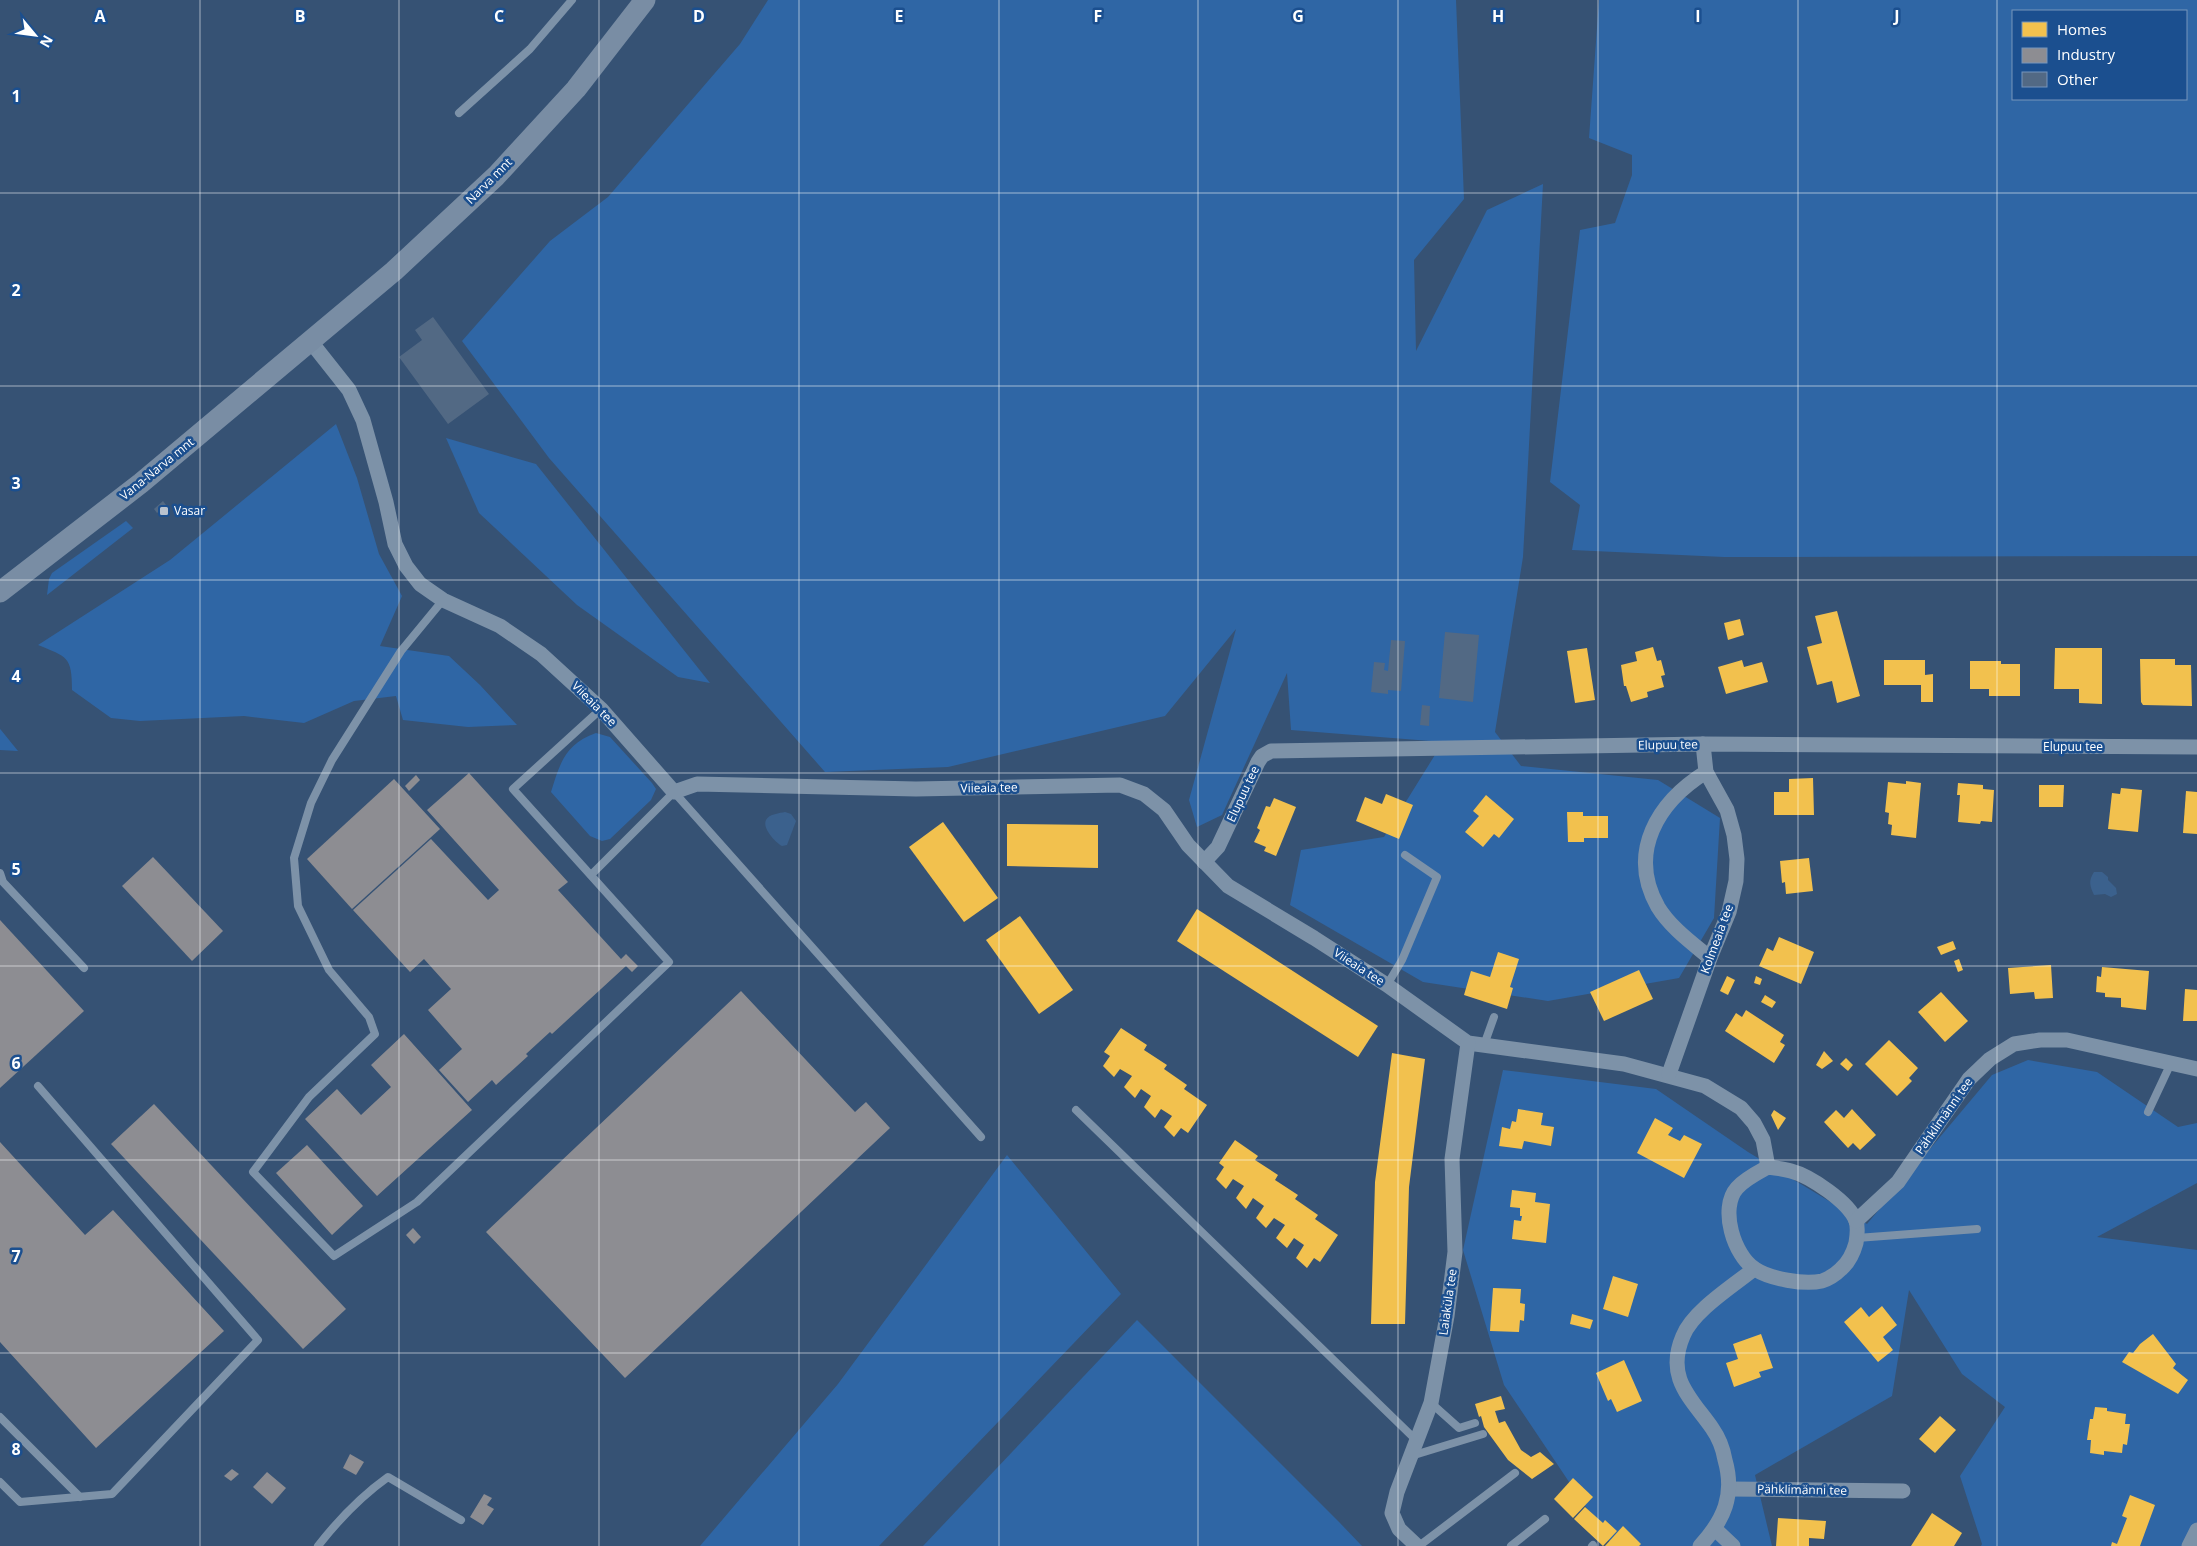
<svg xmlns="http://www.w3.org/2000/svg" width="2197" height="1546" font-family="'Open Sans',sans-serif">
<rect width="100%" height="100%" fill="#365274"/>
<g fill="#2f66a5" fill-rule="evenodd">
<path d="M768,0H1456L1464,199L1414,260L1416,351L1487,210L1543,184L1523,557L1495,732L1521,766L1658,780L1720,818L1714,918L1679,978L1548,1001L1423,982L1290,905L1301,850L1384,837L1443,742L1291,730L1287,673L1222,815L1197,827L1189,800L1236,629L1165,716L948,767L825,772L549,458L462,341L550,241L608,197L740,44Z"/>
<path d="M1599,0H2197V556L1724,557L1572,550L1580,505L1550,482L1580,230L1615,223L1632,175V155L1589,138ZM2013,11H2186V99H2013Z"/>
<path d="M336,424L357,478L379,554L402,596L380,646L449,656L480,685L517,725L468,727L403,720L396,696L354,701L304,723L244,716L140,721L111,718L72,690C72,656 67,657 38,645L170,560Z"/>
<path d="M446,438L536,464L710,683L678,677L577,605L479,513Z"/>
<path d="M126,521L133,528L47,595L49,579L52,573Z"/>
<path d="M0,729L1,730L18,751L0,750Z"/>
<path d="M596,733L610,737L652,783L656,789L651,800L610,839L602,841L590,836L551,792C560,763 565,744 596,733Z"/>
<path d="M2028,1060L2097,1072L2178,1127L2197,1123V1183L2097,1237L2197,1250V1546H1981L1982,1544L1960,1476L2005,1407L1962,1374L1909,1290L1892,1396L1755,1475L1772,1546H1612L1504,1385L1463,1250L1503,1070L1656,1089L1748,1152L1867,1224L1992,1075Z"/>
<path d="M1007,1155L1121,1294L879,1546H700L838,1384Z"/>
<path d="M1137,1320L1340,1523L1362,1546H923Z"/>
</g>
<g fill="#3b618d">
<path d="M785,812L791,814L796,821L787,845L782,846C775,842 762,828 766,820C769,814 780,813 785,812Z"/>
<path d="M2094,872H2102L2108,877V880L2116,888L2117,894L2111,897L2105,894L2094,895C2090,886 2088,881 2094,872Z"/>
</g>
<g fill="#f2c14e">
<path d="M1837,611L1860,696L1837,703L1832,681L1817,685L1807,647L1822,643L1815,616Z"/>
<path d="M1740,619L1744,635L1728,640L1724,623Z"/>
<path d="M1653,647L1657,661L1661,660L1665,675L1661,676L1664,687L1647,692L1648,697L1631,702L1626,686H1624L1621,665L1637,661L1635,652Z"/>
<path d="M1587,648L1595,700L1575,703L1567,651Z"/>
<path d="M2055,648H2102V704L2079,703V689H2054Z"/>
<path d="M2140,659H2175V665H2191L2192,706L2143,705L2141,702Z"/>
<path d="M1742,660L1744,667L1762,662L1768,682L1726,694L1718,667Z"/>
<path d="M1884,660H1925V675L1933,674V702H1921V685H1884Z"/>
<path d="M1970,661H2001V664H2020V696H1989V689H1970Z"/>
<path d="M1813,778L1814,815H1774V792H1789V779Z"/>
<path d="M1906,781L1921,783L1916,838L1891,835L1892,825L1888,824L1889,813L1885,812L1888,782L1906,784Z"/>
<path d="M1958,783L1983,785V789L1994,790L1992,822L1981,821L1980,824L1958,822L1960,795H1957Z"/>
<path d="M2039,785H2064L2063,807H2039Z"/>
<path d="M2121,788L2142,790L2138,832L2108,829L2112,793L2120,794Z"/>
<path d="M2186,791L2197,792V834L2183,833Z"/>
<path d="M1386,794L1413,805L1399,839L1356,821L1365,797L1382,804Z"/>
<path d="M1486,795L1514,819L1499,838L1494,834L1483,847L1465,832L1479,816L1473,811Z"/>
<path d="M1274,798L1296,807L1276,856L1264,851L1266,847L1254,842L1260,830L1257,828L1266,806L1270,807Z"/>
<path d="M1567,812H1583V816H1608V838H1584V842H1568Z"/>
<path d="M943,822L998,898L964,922L909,847Z"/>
<path d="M1007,824L1098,825V868L1007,866Z"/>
<path d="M1809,858L1813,891L1786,894L1785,882L1782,883L1780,861Z"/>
<path d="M1197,909L1378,1026L1358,1057L1177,941Z"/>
<path d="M1020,916L1073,990L1039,1014L986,940Z"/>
<path d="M1779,937L1814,952L1801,984L1759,966L1767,948L1773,951Z"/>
<path d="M1953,941L1956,949L1941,955L1937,947Z"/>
<path d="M1498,952L1519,959L1510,987L1513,988L1507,1009L1464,995L1471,971L1490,977Z"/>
<path d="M1959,959L1963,970L1958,972L1954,961Z"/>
<path d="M2051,965L2053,998L2035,999L2034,992L2010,994L2008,968Z"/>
<path d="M2102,967L2149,971L2146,1010L2121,1007V998L2105,997V993L2096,992L2097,976L2101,977Z"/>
<path d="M1639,970L1653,999L1604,1021L1590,992Z"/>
<path d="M1727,976L1735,980L1728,995L1720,991Z"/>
<path d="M1756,976L1762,979L1760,985L1754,983Z"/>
<path d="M2185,989L2197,990V1021H2183Z"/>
<path d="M1941,992L1968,1021L1945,1042L1918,1012Z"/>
<path d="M1765,995L1776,1002L1772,1008L1761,1002Z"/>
<path d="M1746,1010L1784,1035L1780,1042L1785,1045L1774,1063L1725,1031L1736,1013L1742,1017Z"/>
<path d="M1121,1028L1147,1045L1144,1050L1167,1065L1164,1069L1187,1085L1184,1089L1207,1105L1188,1133L1181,1128L1174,1137L1164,1127L1172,1116L1161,1109L1155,1118L1144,1107L1151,1096L1141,1089L1135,1098L1124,1087L1132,1076L1120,1069L1114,1077L1103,1066L1110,1056L1104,1052Z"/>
<path d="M1889,1040L1918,1068L1909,1078L1912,1081L1897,1096L1865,1064Z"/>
<path d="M1824,1051L1833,1061L1822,1069L1816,1065Z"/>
<path d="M1392,1053L1425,1059L1409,1187L1405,1324H1371L1375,1182Z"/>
<path d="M1846,1058L1853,1065L1848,1071L1840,1064Z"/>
<path d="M1518,1109L1543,1113L1541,1125L1554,1127L1551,1146L1524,1141L1522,1149L1499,1146L1502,1127L1510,1129L1512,1121L1516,1122Z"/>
<path d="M1852,1109L1876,1135L1860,1150L1853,1143L1848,1148L1824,1122L1836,1110L1844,1118Z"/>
<path d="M1774,1110L1786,1118L1778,1130L1771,1115Z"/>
<path d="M1655,1118L1673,1128L1668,1135L1680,1141L1684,1135L1702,1144L1684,1178L1637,1153Z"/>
<path d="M1235,1140L1258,1156L1255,1160L1278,1175L1275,1180L1298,1195L1295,1199L1318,1215L1315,1219L1338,1235L1320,1262L1314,1258L1307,1268L1296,1258L1304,1245L1294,1238L1287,1248L1276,1238L1285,1225L1274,1218L1266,1228L1256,1218L1264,1206L1253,1198L1246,1209L1236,1198L1244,1186L1233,1179L1226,1189L1216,1179L1224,1167L1219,1163Z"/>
<path d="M1512,1190L1536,1193L1535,1202L1550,1204L1546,1243L1512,1239L1514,1220L1521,1221L1522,1216H1520V1208L1510,1207Z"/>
<path d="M1613,1276L1638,1284L1628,1317L1603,1309Z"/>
<path d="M1493,1288L1521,1289L1520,1303L1525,1304L1524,1321L1520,1320L1519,1332L1490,1331Z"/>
<path d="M1882,1306L1897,1325L1883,1337L1893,1350L1878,1362L1844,1322L1861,1307L1869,1317Z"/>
<path d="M1572,1314L1593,1320L1590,1329L1570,1324Z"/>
<path d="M1761,1334L1773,1368L1759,1372L1761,1377L1734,1387L1726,1363L1738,1359L1733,1344Z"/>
<path d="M2153,1334L2176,1364L2173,1368L2188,1380L2178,1394L2122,1362L2129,1352L2133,1353L2140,1344Z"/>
<path d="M1624,1360L1642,1401L1617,1412L1611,1399L1608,1401L1596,1373Z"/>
<path d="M1501,1396L1505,1409L1495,1411L1499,1423L1505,1421L1521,1450L1531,1457L1540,1452L1554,1464L1532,1479L1508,1460L1484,1427L1481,1416L1479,1417L1475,1404Z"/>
<path d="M2095,1407L2107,1408V1411L2126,1414L2125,1424H2130L2127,1445L2123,1444L2122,1453L2104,1451V1455L2090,1453L2091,1440H2087L2090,1419H2093Z"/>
<path d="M1940,1416L1956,1430L1935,1453L1919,1439Z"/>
<path d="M1573,1478L1593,1497L1573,1518L1554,1499Z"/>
<path d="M2130,1495L2155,1505L2140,1546H2111L2112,1542L2117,1544L2127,1518L2122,1516Z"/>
<path d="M1585,1507L1603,1523L1605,1520L1617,1531L1603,1546L1574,1519Z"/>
<path d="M1932,1513L1962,1533L1954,1546H1911Z"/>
<path d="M1778,1518L1826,1521L1824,1539L1809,1538V1546H1776Z"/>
<path d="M1623,1526L1641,1544L1639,1546H1605Z"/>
</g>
<g fill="#8d8d92">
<path d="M469,773L568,882L558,890L621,959L626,954L638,966L632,972L626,966L552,1034L550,1032L526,1054L528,1056L496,1085L492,1080L468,1102L439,1070L462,1049L428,1010L451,989L424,959L410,972L353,910L431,839L488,900L499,890L427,810Z"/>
<path d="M416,775L420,780L409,791L405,786Z"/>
<path d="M394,779L440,829L352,909L307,859Z"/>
<path d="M153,857L223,931L192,961L122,886Z"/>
<path d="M0,920L84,1011L0,1088Z"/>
<path d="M741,991L855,1112L866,1102L890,1128L625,1378L486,1232Z"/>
<path d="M404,1034L472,1110L377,1196L305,1119L337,1089L361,1115L391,1087L371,1065Z"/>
<path d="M154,1104L346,1309L303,1349L111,1144Z"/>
<path d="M0,1142L85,1235L113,1210L224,1331L96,1448L0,1342Z"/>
<path d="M307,1145L363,1206L332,1235L276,1173Z"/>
<path d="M413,1228L421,1237L414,1244L406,1235Z"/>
<path d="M350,1454L364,1462L356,1475L343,1468Z"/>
<path d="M232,1469L239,1474L231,1481L224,1476Z"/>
<path d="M267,1472L286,1488L272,1504L253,1487Z"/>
<path d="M484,1494L492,1498L487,1505L494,1509L483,1525L470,1517Z"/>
</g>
<g fill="#526984">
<path d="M433,317L489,394L448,424L399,357L422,340L415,330Z"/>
<path d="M163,501L166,505L157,513L154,509Z"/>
<path d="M1445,632L1479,635L1473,702L1439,698Z"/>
<path d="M1391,640L1405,641L1401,691L1388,690V694L1371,692L1374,662L1385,663L1384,670L1388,671Z"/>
<path d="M1422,705L1430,706L1429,726L1420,725Z"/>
</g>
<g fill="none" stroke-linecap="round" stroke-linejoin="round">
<g stroke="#7d92a8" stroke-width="8">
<path d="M459,113L530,49L572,0"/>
<path d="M443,600L401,651L332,760L311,803L294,858L298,906L329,970L369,1017L375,1034L309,1097L253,1172L334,1256L417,1202L669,962L513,789L601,709"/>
<path d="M0,873L3,882L84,968"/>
<path d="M591,875L674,792L981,1137"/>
<path d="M1387,985L1402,960L1437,877L1405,855"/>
<path d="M1484,1045L1494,1017"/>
<path d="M1076,1110L1416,1440"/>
<path d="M2148,1112L2171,1063"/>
<path d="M1857,1238L1977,1229"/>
<path d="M1431,1403L1459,1428L1475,1423"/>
<path d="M0,1417L80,1497"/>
<path d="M1411,1456L1483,1434"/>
<path d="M0,1482L20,1502L112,1494L258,1340L38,1086"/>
<path d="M318,1546C339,1519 360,1497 388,1477L461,1520"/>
<path d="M1419,1546L1515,1473"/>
<path d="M1511,1546L1545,1519"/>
<path d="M1592,1546L1593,1545"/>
</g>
<g stroke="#7d92a8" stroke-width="15">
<path d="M311,342L349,390L363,420L386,502L395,544L406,566L420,584L443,600L500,626L541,654L601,709L674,792L697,784L916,789L1120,785L1144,794L1164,810L1188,845L1228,886L1314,938L1387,985L1468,1043L1624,1064L1705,1086L1741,1108L1754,1123L1763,1140L1768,1167"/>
<path d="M1706,772C1658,802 1627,852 1658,907C1670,927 1692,943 1710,958"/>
<path d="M1204,862L1218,847L1258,762L1262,756L1271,751L1703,744L2197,747"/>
<path d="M1669,1074L1710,958L1729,912L1736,881L1737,859L1734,835L1727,810L1706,772L1703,744"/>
<path d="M1768,1167C1776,1168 1784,1169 1791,1171C1810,1176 1849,1202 1856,1221C1858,1227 1857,1237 1856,1243C1853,1254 1849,1262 1841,1269C1836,1274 1828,1279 1822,1281C1804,1285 1770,1279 1755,1269C1734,1256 1719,1208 1737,1188C1745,1179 1757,1173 1768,1167Z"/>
<path d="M1856,1221L1898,1182L1969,1079L1990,1059L2014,1044L2040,1040H2067L2197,1069"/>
<path d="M1730,1489L1903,1491"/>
<path d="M1715,1529L1733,1546"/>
<path d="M1417,1546L1399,1529L1392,1513L1397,1492L1431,1403L1447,1316L1455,1252L1452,1159L1468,1043"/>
<path d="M1700,1546C1724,1520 1735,1495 1725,1460C1723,1448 1719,1438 1712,1428C1691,1398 1665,1378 1683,1336C1693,1311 1733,1286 1754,1269"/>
<path d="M2189,1546L2197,1530"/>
</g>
<path stroke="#798da4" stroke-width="21" d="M0,592L141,483L394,271L496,176L576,89L645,0"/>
</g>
<path fill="none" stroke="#fff" stroke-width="1" stroke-opacity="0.55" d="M200,0V1546M399,0V1546M599,0V1546M799,0V1546M999,0V1546M1198,0V1546M1398,0V1546M1598,0V1546M1798,0V1546M1997,0V1546M0,193H2197M0,386H2197M0,580H2197M0,773H2197M0,966H2197M0,1160H2197M0,1353H2197"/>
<rect fill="#b9c2ce" stroke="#1b4f8f" stroke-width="2" x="159" y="506" width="10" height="10" rx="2.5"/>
<g text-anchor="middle" stroke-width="5" stroke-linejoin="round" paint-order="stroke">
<g font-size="12" fill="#fff" stroke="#1b4f8f">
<text transform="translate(489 181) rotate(-45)" y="4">Narva mnt</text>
<text transform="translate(157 469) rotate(-39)" y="4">Vana-Narva mnt</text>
<text transform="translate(594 704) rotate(45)" y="4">Viieaia tee</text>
<text transform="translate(1668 745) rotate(-1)" y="4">Elupuu tee</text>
<text x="2073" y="751">Elupuu tee</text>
<text transform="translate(989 788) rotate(-1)" y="4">Viieaia tee</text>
<text transform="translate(1243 794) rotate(-65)" y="4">Elupuu tee</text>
<text transform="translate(1717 939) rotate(-70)" y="4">Kolmeaia tee</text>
<text transform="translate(1359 967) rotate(33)" y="4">Viieaia tee</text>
<text transform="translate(1944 1116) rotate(-55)" y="4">Pähklimänni tee</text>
<text transform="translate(1448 1302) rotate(-82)" y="4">Laiaküla tee</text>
<text transform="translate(1802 1490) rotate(1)" y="4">Pähklimänni tee</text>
</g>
<g font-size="12" fill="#fff" stroke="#1b4f8f" text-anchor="start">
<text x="174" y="515">Vasar</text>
</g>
</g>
<g font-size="16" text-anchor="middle" font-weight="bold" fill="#fff" stroke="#1b4f8f" stroke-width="5" stroke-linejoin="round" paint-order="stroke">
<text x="100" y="22">A</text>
<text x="300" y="22">B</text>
<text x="499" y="22">C</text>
<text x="699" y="22">D</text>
<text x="899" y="22">E</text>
<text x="1098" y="22">F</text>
<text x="1298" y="22">G</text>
<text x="1498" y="22">H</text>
<text x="1698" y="22">I</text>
<text x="1897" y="22">J</text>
<text x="16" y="102">1</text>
<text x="16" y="296">2</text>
<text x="16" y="489">3</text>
<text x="16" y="682">4</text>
<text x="16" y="875">5</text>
<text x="16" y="1069">6</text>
<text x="16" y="1262">7</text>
<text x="16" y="1455">8</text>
</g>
<rect x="2012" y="10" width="175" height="90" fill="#1b4f8f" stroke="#7695bc"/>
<rect x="2022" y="22" width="25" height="15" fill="#f2c14e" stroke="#7695bc"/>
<text x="2057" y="35" font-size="15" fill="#ffffff">Homes</text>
<rect x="2022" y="48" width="25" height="15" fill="#8d8d92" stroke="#7695bc"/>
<text x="2057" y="60" font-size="15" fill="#ffffff">Industry</text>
<rect x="2022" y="72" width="25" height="15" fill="#526984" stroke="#7695bc"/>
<text x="2057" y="85" font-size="15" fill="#ffffff">Other</text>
<g transform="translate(35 35) rotate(119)" stroke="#1b4f8f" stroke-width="4" paint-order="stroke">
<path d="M0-4L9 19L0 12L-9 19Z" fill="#ffffff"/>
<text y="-8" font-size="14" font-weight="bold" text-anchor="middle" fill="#ffffff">N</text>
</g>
</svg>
